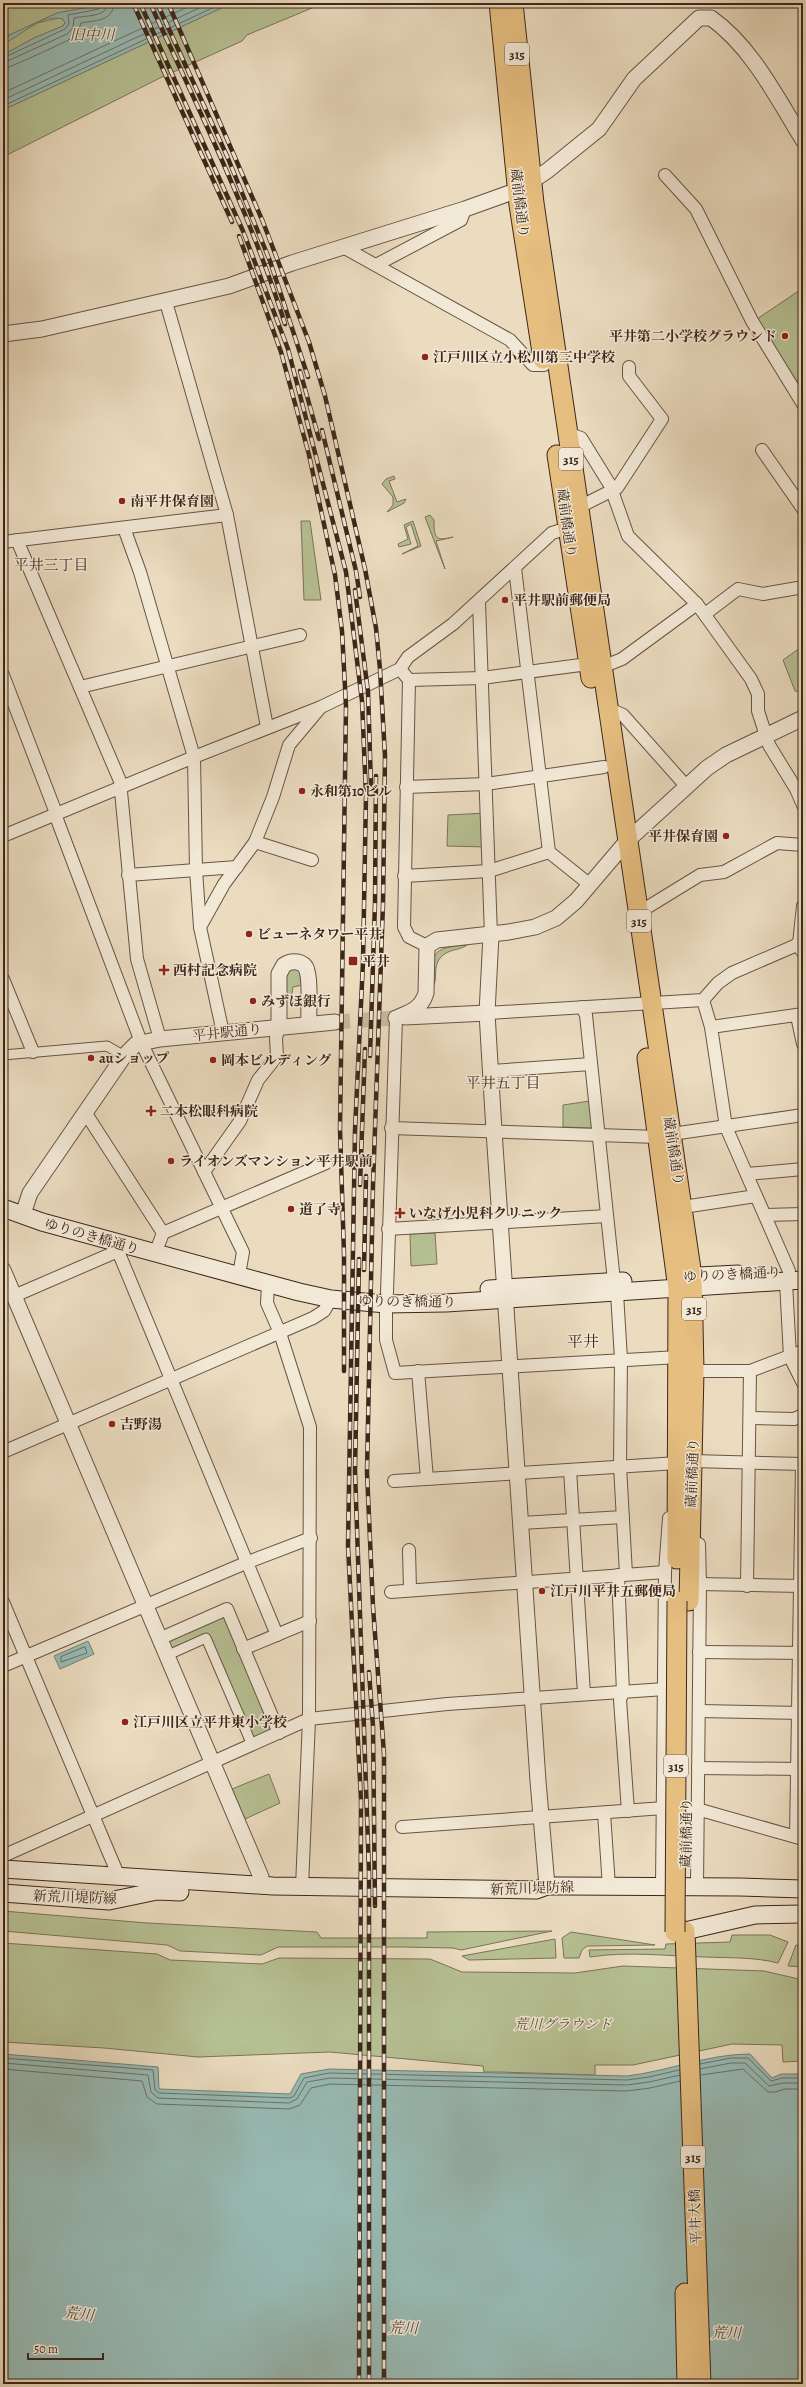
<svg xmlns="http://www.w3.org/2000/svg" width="806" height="2387" font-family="Alegreya,'Noto Serif JP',serif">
<rect width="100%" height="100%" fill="#ebdcc0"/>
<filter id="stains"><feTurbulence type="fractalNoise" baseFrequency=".005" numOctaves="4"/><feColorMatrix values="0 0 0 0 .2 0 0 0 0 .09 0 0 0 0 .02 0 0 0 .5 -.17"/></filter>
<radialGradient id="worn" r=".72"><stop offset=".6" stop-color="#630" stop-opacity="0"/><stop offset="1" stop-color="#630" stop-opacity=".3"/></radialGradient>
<g fill="#b6c093" stroke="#7a7456">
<path d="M3,3H112L57,13L3,38Z"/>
<path d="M232,3H324L247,35L242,41L160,78L3,157V110Z"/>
<path d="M59,18L63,19L65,23L63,26L34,38L3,55V44L37,23Z"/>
<path d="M803,288V392L757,319Z"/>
<path d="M394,476L395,479L389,481L397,502L406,499L404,503L387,512L393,505V497L382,484L386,479Z"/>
<path d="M430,515L434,520C434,537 435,542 453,537L436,541L445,569L425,517Z"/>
<path d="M301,521H310L321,600H304Z"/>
<path d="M413,521L421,546L402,554L418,546L411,524L406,527L411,544L399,547L398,544L408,539L404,525Z"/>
<path d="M803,646V692L795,691L783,660Z"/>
<path d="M486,813V847L447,846L448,815Z"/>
<path d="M467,945C459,951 449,948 440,958C432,968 439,980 432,988C433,953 429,948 467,945Z"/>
<path d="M298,966L303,985L293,987L291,998L286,995L284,969Z"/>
<path d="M590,1101L592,1128L563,1127V1105Z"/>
<path d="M435,1233L437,1264L411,1266L410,1234Z"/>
<path d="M225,1615L272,1729L252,1738L207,1635L171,1649L166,1641Z"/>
<path d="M269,1774L280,1803L245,1819L232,1789Z"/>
<path d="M3,1911L147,1923L317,1932L321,1938H427V1932L552,1931L461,1950L453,1948L402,1947H278L261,1955L180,1951L167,1945L3,1931Z"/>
<path d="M571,1932L655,1945L587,1946L582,1950L579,1958H564L562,1938Z"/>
<path d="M732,1935H770L788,1942L778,1963C755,1957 729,1958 704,1957C666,1956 628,1951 590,1957L589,1950L665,1949L666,1944L730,1942Z"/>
<path d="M555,1939L556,1958L469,1960L462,1956Z"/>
<path d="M3,1943L157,1954L170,1960L262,1964L279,1958L430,1959L462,1972L575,1973L623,1966L764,1971L803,1980V2061L783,2062L782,2045L732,2044L633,2065H595V2075L499,2072H484L483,2066L330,2052L198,2057L104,2048L3,2042Z"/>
<path d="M796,1945L803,1946V1967L788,1966Z"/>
</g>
<g fill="#98bbb5" stroke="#748077">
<path d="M112,3H232L3,110V55L34,38L63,26L65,23L63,19C40,13 22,36 3,44V38L57,13Z"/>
<path d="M88,1641L94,1654L60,1669L54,1656Z"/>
<path d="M3,2054L158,2067L159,2089L290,2094L301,2074L329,2069L627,2076C669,2071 708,2054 750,2054L772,2078L781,2074H803V2384H3Z"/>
</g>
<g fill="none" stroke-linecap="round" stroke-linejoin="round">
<g stroke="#6a7168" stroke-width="1">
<path d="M3,58L65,29L69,24L68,15L99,9L103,3"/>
<path d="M3,63L67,34L73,28L74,18C85,15 107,18 108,3"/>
<path d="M3,69C7,69 70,40 74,37C78,33 79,28 81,23C95,20 113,22 114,3"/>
<path d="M3,93L196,3"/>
<path d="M3,100L210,3"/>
<path d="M3,106L223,3"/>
<path d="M85,1647L87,1653L61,1662V1657Z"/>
<path d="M3,2058L153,2070L155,2090L159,2093L290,2098L294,2096L304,2078L329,2073L627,2080L649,2077L679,2070"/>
<path d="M3,2063L148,2075L151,2092L158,2098L289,2103L297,2099L307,2082L330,2078L627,2085L649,2082L680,2075"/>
<path d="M700,2064L731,2058H748L771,2081L782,2078H803"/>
<path d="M3,2069L142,2081L147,2097L157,2104L289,2109L300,2105L311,2088L330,2084L627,2091L650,2088L680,2081"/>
<path d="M700,2069L731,2063H745L769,2086L783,2083H803"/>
<path d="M701,2075L743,2069L768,2092H775L785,2089H803"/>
</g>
<path stroke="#c8b89f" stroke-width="15" stroke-dasharray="15 8" stroke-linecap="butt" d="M335,1022L396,1018"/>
<defs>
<g id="pedestrian">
<path d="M3,1055L107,1046L124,1056"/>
<path d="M166,1656L206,1638L252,1745"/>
</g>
<g id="minor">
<path d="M665,175L696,209L752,321L803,404"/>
<path d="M343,247L510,340L533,365H544"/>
<path d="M376,265L461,220L465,209"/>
<path d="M567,433L581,438L610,485L628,536L697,604L751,679L758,694V711L769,745L796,789L803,805"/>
<path d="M762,450L803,509"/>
<path d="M579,507L617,488L662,419L629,376V367"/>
<path d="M227,515L267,727"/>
<path d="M124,528L140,572L194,757L196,870L200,927"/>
<path d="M17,540L120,781L137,959L160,1039"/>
<path d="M3,542L227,515L166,302"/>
<path d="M515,568L549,852L589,884"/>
<path d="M479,603L491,935"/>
<path d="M705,614L738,589L763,594L803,587"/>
<path d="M602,667L622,659L697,604"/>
<path d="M400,669L409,680L404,927L409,937L427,946"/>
<path d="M3,675L56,813"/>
<path d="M409,680L482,678L588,664"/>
<path d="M80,687L300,635"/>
<path d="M608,708L623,715L686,786"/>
<path d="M406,787L486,784L604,767"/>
<path d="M55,814L141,1042L243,1252L240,1269"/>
<path d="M3,836L194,757L321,707L400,669L408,657L453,624L552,533L568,528"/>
<path d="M255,842L312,860"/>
<path d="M128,875L237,867"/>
<path d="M404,876L489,871L549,852"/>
<path d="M638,913L700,875L724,872L777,843L803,845"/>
<path d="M3,979L33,1052"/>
<path d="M703,1000L711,1027L726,1127L789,1271"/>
<path d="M582,1007L586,1015L614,1281"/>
<path d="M487,1013L703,1000L718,983L732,973L799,944L803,906"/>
<path d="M797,1016L803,1044"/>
<path d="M711,1027L803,1014"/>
<path d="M223,1033L200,927L224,884L255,842L273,797L289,745L320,708"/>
<path d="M491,1071L591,1064"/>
<path d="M85,1112L163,1233L158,1246"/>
<path d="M391,1128L658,1137"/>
<path d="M672,1134L803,1115"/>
<path d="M204,1172L240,1121L258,1080L277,1056L276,1038L279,1027"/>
<path d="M747,1174L803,1169"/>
<path d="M683,1207L756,1196"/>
<path d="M765,1215L803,1214"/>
<path d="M388,1229L607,1216"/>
<path d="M163,1233L326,1163"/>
<path d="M119,1244L118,1251L277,1635"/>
<path d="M786,1282L790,1357L803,1383"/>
<path d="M268,1285L267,1303L280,1333L310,1427L309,1719L302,1887"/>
<path d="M387,1293L396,1018"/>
<path d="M617,1293L621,1359L620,1466L626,1574"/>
<path d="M14,1296L118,1251"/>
<path d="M386,1304V1340L395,1373L679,1357"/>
<path d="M418,1371L427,1479"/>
<path d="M694,1371H750L803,1351"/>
<path d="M751,1418L794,1419L803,1415"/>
<path d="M3,1452L313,1318L324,1311L331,1299"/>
<path d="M693,1461L803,1464"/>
<path d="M570,1470L584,1694"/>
<path d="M394,1481L678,1463"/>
<path d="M521,1523L623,1517"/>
<path d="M409,1550L410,1590"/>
<path d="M618,1575L623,1692L620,1700L628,1811"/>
<path d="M700,1584L803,1586"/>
<path d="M747,1586L750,1371"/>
<path d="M391,1592L665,1572"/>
<path d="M3,1602L119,1877"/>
<path d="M159,1639L227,1609L279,1733"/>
<path d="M243,1649L310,1621"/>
<path d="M699,1652L803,1653"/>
<path d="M3,1666L248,1562L311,1538"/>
<path d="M699,1711L803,1713"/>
<path d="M698,1768L803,1769"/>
<path d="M604,1813L609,1887"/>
<path d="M402,1827L664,1808L697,1809L803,1839"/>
<path d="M796,1837L802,1464"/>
<path d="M3,1856L309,1719L447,1704L665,1689"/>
<path d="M697,1886L700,1584L699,1544"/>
<path d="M662,1887L665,1572L669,1518"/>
</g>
<g id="tertiary">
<path d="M3,334L42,329L229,286L292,263L465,209L518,190L547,171L599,129L634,79L699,18H711C752,47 777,98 803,140"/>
<path d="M491,935L487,1013L494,1131L538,1781L547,1886"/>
<path d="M799,944L803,950"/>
<path d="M405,1017L487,1013"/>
<path d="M396,1018C411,1012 421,1009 426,993L427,946L437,940L509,932L535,927L556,918L576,901L627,841L707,768L726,755L803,718"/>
<path d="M279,1027V974L284,965C291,960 305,960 307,971C311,983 308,1010 309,1024"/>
<path d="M23,1214L30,1193L124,1056L136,1044L160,1039L335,1022"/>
<path d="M3,1270L261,1877L262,1886"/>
</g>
<g id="secondary">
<path d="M3,1208L42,1222L299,1292L331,1299L386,1304L446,1303L803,1280"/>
<path d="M679,1277L738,1274"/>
<path d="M489,1289L623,1281"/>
<path d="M3,1869L273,1886L536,1890L547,1886H564L740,1887L803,1889"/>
<path d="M3,1893L109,1901L157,1891L180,1892"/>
<path d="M685,1931L755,1915L803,1914"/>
</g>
<g id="primary">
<path d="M499,3L519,205L543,359"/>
<path d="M513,3L534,203L692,1276L694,1371L689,1601"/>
<path d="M557,455L591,678"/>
<path d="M647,1058L678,1289L677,1559"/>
<path d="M685,1931L701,2384"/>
<path d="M685,2293L687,2384"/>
</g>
</defs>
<use href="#pedestrian" stroke="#685444" stroke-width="11"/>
<use href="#minor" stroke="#685444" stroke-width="14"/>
<use href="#tertiary" stroke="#685444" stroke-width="17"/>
<use href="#secondary" stroke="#3d271a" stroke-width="19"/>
<use href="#primary" stroke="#3d271a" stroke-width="21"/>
<use href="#pedestrian" stroke="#f2e8d6" stroke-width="9"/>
<use href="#minor" stroke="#f2e8d6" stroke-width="12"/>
<use href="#tertiary" stroke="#f2e8d6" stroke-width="15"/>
<use href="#secondary" stroke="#f2e8d6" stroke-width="17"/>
<use href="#primary" stroke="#e6be80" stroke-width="19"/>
<defs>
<g id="rail">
<path d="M133,3L232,222"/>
<path d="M140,3L243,231L288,349L346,572L362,701L366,795L363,962L355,1130L348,1546L361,1800L359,2384"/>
<path d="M150,3C198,108 250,213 285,324"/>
<path d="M157,3L227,156L270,261L308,377"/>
<path d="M168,3L263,222L309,342L325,396L365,569L376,628L380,669L385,756L383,904L373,1185L367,1472L373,1607L384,1754V2384"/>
<path d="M239,236L281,352L309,455L335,575L342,631L346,706L340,1129L344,1254V1371"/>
<path d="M300,371L319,439"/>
<path d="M322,430L356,571L360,597"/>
<path d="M355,590L368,692L371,785"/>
<path d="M370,1056L375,903L376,776"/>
<path d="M360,1185L365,1049"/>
<path d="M359,1259L355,1471L369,1873V2384"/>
<path d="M364,1270L366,1176"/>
<path d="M369,1672L373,1726L375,1906"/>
</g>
</defs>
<use href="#rail" stroke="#3d271a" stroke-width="4.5"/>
<use href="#rail" stroke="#f2e8d6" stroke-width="3" stroke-dasharray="9" stroke-linecap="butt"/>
<defs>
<path id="primary-bridge" d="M675,1932L677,1601"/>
</defs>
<use href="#primary-bridge" stroke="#3d271a" stroke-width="21" stroke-linecap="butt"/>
<use href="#primary-bridge" stroke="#e6be80" stroke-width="19"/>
</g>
<g fill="#8f2418" stroke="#f2e8d6" stroke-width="1.5">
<circle cx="785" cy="336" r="4"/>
<circle cx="425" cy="357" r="4"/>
<circle cx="122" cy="501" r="4"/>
<circle cx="505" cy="600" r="4"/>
<circle cx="302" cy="791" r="4"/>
<circle cx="726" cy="836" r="4"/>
<circle cx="249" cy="934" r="4"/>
<rect x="348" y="956" width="10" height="10" rx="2"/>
<path d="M162 964h4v4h4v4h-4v4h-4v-4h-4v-4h4z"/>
<circle cx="253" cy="1001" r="4"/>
<circle cx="91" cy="1058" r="4"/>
<circle cx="213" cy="1060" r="4"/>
<path d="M149 1105h4v4h4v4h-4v4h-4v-4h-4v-4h4z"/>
<circle cx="171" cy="1161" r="4"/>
<circle cx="291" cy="1209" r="4"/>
<path d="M398 1207h4v4h4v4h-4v4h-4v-4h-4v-4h4z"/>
<circle cx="112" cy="1424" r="4"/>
<circle cx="542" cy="1591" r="4"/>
<circle cx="125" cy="1722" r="4"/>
</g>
<g text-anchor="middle" stroke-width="3" stroke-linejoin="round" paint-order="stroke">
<g fill="#f2e8d6" stroke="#736152" stroke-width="1">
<rect x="505" y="43" width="24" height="22" rx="3"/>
<rect x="559" y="448" width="24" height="22" rx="3"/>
<rect x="627" y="910" width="24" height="22" rx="3"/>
<rect x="682" y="1298" width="24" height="22" rx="3"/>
<rect x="664" y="1755" width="24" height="22" rx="3"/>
<rect x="681" y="2146" width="24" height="22" rx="3"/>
</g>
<g font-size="13" font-weight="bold" fill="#3d271a">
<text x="517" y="59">315</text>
<text x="571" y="464">315</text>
<text x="639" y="926">315</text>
<text x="694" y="1314">315</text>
<text x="676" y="1771">315</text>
<text x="693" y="2162">315</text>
</g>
<g font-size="14" fill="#3d271a" stroke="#f2e8d6">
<text transform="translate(520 203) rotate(83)" y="5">蔵前橋通り</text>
<text transform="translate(567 523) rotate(82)" y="5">蔵前橋通り</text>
<text transform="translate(227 1032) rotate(-6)" y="5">平井駅通り</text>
<text transform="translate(674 1151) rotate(81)" y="5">蔵前橋通り</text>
<text transform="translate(92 1236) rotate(16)" y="5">ゆりのき橋通り</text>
<text transform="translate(732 1274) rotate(-3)" y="5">ゆりのき橋通り</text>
<text transform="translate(407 1301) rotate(1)" y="5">ゆりのき橋通り</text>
<text transform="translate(692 1473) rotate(-88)" y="5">蔵前橋通り</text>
<text transform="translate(686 1833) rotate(-89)" y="5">蔵前橋通り</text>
<text transform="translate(532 1888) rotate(-2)" y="5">新荒川堤防線</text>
<text transform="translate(75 1897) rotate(2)" y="5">新荒川堤防線</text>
<text transform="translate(695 2217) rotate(-92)" y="5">平井大橋</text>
</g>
<g font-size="14" font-weight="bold" fill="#3d271a" stroke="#f2e8d6" text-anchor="start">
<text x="777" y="341" text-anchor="end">平井第二小学校グラウンド</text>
<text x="433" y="362">江戸川区立小松川第三中学校</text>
<text x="130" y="506">南平井保育園</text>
<text x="513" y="605">平井駅前郵便局</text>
<text x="310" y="796">永和第10ビル</text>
<text x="718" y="841" text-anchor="end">平井保育園</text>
<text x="257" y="939">ビューネタワー平井</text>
<text x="362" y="966">平井</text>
<text x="173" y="975">西村記念病院</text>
<text x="261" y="1006">みずほ銀行</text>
<text x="99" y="1063">auショップ</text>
<text x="221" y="1065">岡本ビルディング</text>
<text x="160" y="1116">二本松眼科病院</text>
<text x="179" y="1166">ライオンズマンション平井駅前</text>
<text x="299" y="1214">道了寺</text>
<text x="409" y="1218">いなげ小児科クリニック</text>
<text x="120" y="1429">吉野湯</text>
<text x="550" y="1596">江戸川平井五郵便局</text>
<text x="133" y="1727">江戸川区立平井東小学校</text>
</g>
<g font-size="14" font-style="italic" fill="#5b4d38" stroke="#f2e8d6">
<text x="563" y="2029">荒川グラウンド</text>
</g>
<g font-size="15" font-style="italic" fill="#544c41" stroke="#f2e8d6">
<text x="92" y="40">旧中川</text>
<text transform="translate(79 2314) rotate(6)" y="5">荒川</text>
<text transform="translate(403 2328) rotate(1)" y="5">荒川</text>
<text transform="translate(726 2333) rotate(1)" y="5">荒川</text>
</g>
<g font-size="15" fill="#3d271a" stroke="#f2e8d6">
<text x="51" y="570">平井三丁目</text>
<text x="503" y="1088">平井五丁目</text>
</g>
<g font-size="16" fill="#3d271a" stroke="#f2e8d6">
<text x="583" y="1347">平井</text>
</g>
</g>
<rect width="806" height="2387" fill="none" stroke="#ebdcc0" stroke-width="16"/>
<rect x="4" y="4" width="798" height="2379" fill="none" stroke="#3d271a" stroke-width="2"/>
<rect x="8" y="8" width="790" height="2371" fill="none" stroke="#3d271a"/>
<path d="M28 2353v6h75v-6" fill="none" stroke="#3d271a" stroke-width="2"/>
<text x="34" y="2353" font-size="12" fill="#3d271a" stroke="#f2e8d6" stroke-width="3" paint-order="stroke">50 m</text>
<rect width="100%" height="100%" filter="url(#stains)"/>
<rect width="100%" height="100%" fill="url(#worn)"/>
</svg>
